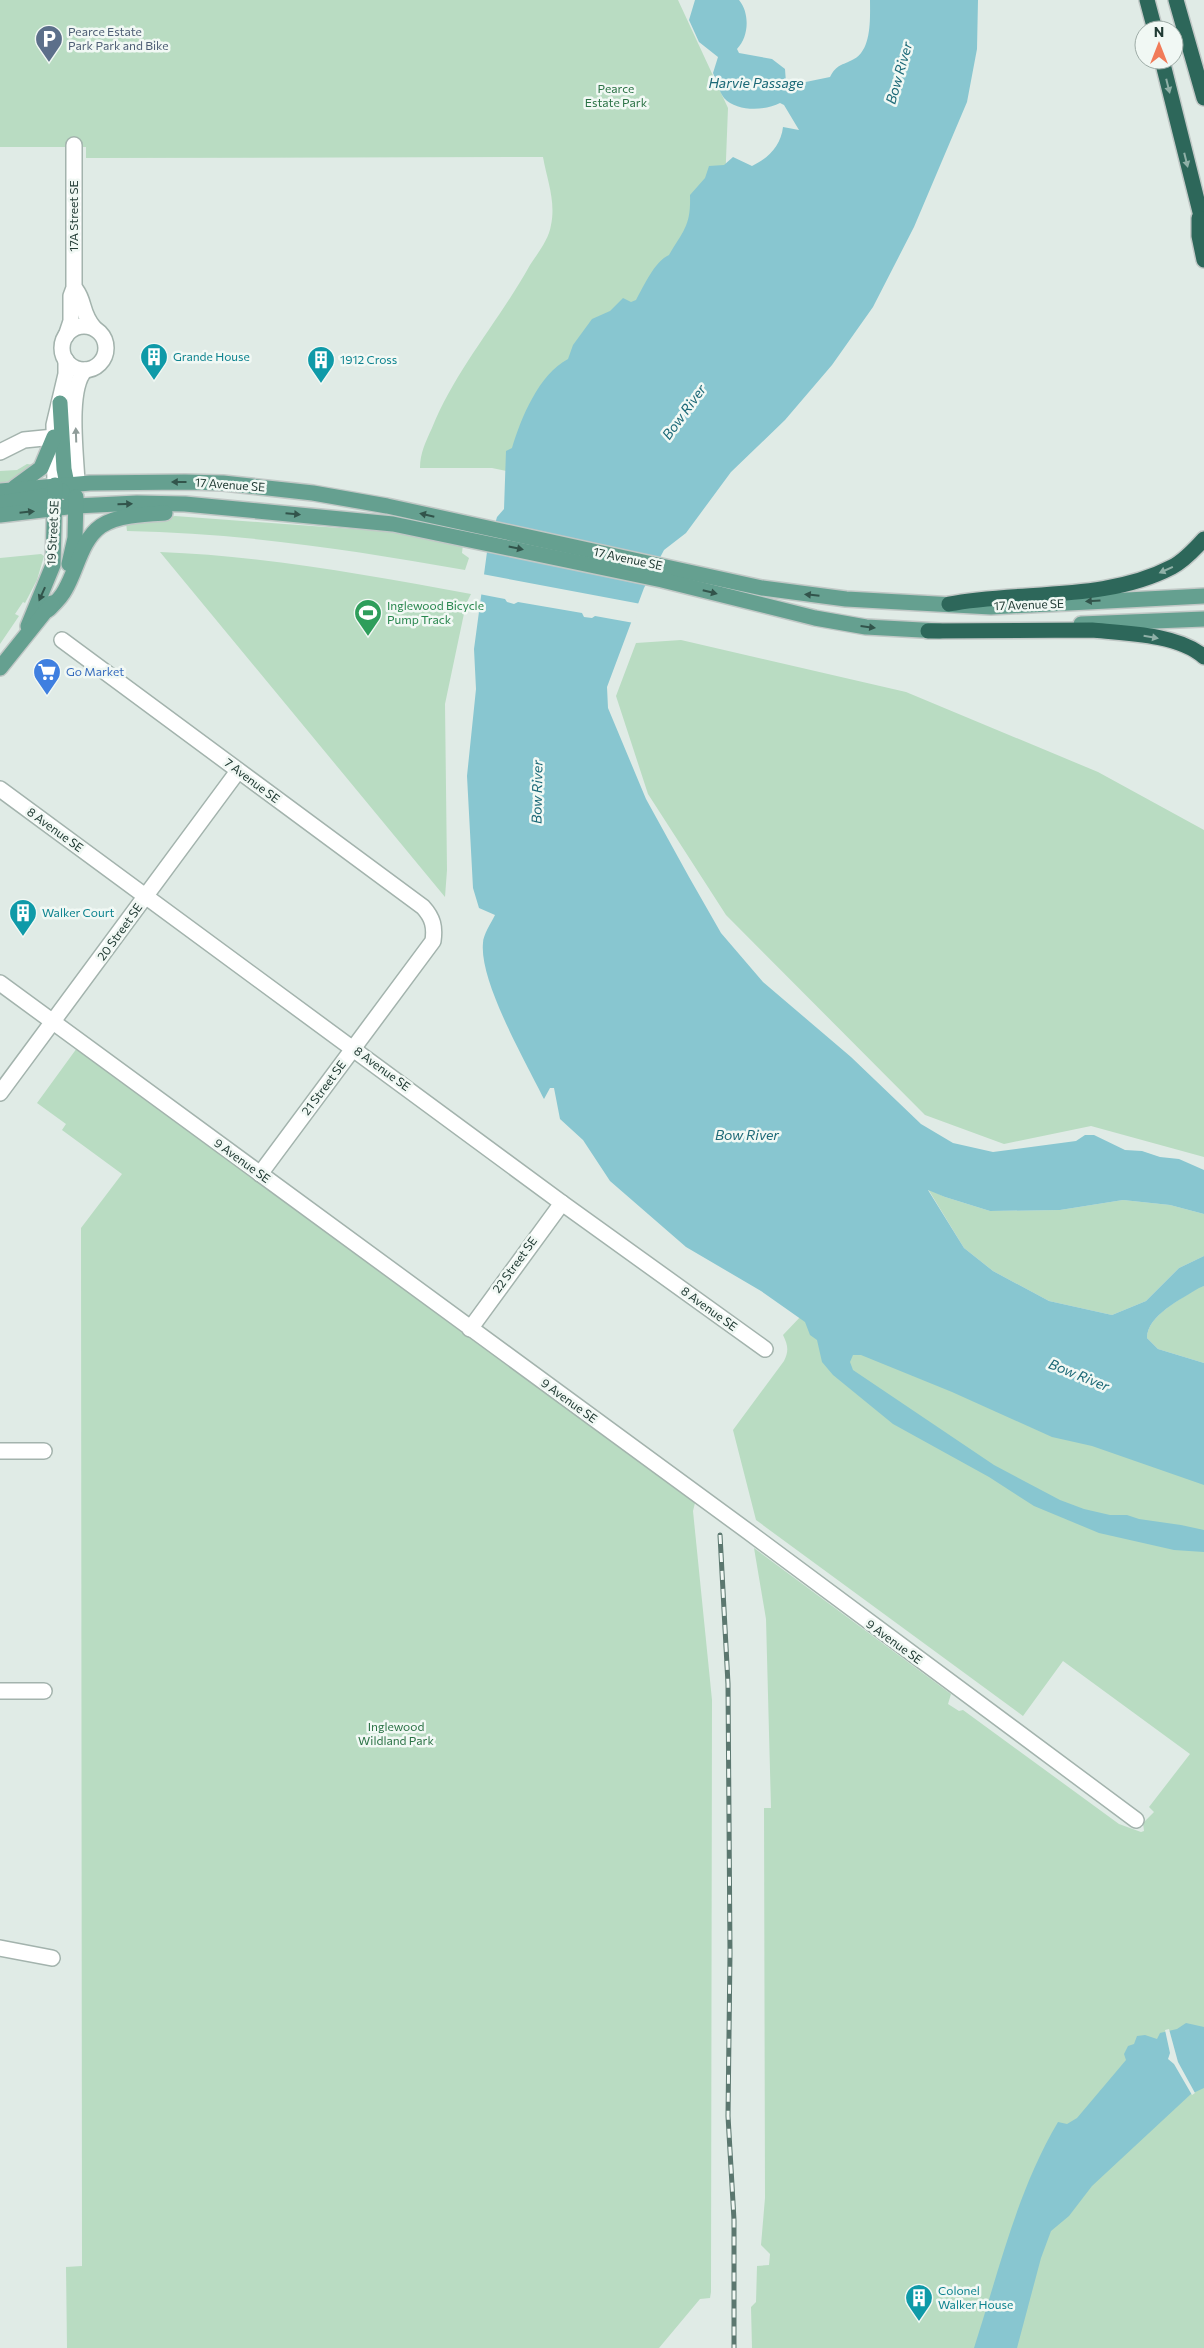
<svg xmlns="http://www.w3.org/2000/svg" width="1204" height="2348" font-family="Commissioner,sans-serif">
<rect width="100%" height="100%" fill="#e0ebe6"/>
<g fill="#b9dcc2">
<path d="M0,0H678L728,108L724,211L525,475L492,468H420C420,453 426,441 432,428C456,369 499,321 530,265C538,253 549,239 551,225C556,201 547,180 543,157L86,158V147H0Z"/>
<path d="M27,464L34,465L11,481L0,483V471L17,470Z"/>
<path d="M175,516L381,531L408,533L463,544L462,553L469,558L465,570C353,550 241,533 127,531L126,523Z"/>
<path d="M160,552C265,556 367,575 471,594L466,604L445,704L447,870L445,897Z"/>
<path d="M41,554L44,556L37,580L25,603L23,602L15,614L19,616L0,644V558Z"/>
<path d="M681,640L906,692L1098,772L1204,830V1157L1091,1126L1004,1144L925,1115L726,915L648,794L616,696L636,643Z"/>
<path d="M77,1048L695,1503L693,1511L712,1700L711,2292L710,2298L700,2299L659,2348H67L66,2267L82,2266L81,1228L122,1174L62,1130L66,1124L37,1103Z"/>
<path d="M928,1189L945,1197L990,1211L1060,1210L1123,1200L1170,1205L1204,1214V1256L1179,1268L1146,1301L1112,1315L1049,1301L993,1271L964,1248Z"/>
<path d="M1204,1286V1363L1158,1349L1147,1338C1147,1315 1182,1299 1199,1287Z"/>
<path d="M803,1314L1204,1481V2348H752L751,2307L756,2302L757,2266L769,2265L770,2254L761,2245L765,2198L764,1808H771L766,1619L754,1548L951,1694L948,1704L959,1711L963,1710L1119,1824L1141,1832L1144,1831L1143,1823L1154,1812L1149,1807L1190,1754L1063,1661L1023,1716L756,1520L733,1430L784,1361C789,1351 788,1345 783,1335Z"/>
</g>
<g fill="#88c6d0">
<path d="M695,0H739C750,13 749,37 737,49L739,53L772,59L785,69L786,83L791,85L830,77C837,64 841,66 854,59C872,49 870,18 870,0H978L977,49L967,102L914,227L873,307L832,365L785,420L731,472L686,533L664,550L644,588L607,687L608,708L646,799L689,877L721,933L763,982L851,1057L921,1124L953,1143L993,1152L1076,1141L1085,1135H1094L1125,1150L1142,1151L1160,1157L1179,1159L1204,1170V1214L1170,1205L1123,1200L1060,1210L990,1211L945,1197L928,1190L964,1248L993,1271L1049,1301L1112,1315L1146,1301L1179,1268L1204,1256V1286L1199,1288C1182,1299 1147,1315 1147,1338L1158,1349L1204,1363V1485L1092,1446L1052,1437L952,1392L861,1355H853L850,1362L853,1370L994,1465L1060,1500L1084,1509L1110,1515H1127L1139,1519L1181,1525L1204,1530V1552L1174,1550L1099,1533L1034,1506L989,1477L893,1424L833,1375L822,1362L817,1340L810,1335L805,1322L761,1291L686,1247L610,1181L583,1140L560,1119L554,1088H550L544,1099C527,1064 479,982 483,943C483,935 491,923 495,915L479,908L473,888L467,776L476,689L474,649L487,552L497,517L504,509L506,451L512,448C521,418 539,374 568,359L573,345L592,319L610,311L623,298L631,302L636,300C644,286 654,262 669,255C684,230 691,225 690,195L705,178L709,166L724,165L733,157L752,166C769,158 781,145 783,127L799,130L784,105L780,103C765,111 737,112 724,98C719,91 716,80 713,73L718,57L699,42L689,20Z"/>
<path d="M1186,2023L1204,2027V2088L1191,2094L1092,2186L1069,2216L1051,2231L1041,2258L1017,2348H974C999,2271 1017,2191 1058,2122L1067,2124L1077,2118L1126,2060L1124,2054L1128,2046L1134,2044L1137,2036L1145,2035L1157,2039L1160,2033L1177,2029Z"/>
</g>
<g fill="#e0ebe6">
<path d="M482,574L641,604L634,623L595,616L592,618L584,617L582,613L518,602L514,604L507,602L505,599L479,594Z"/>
<path d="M1169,2029L1178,2062L1195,2093L1192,2095L1174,2064L1168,2059L1170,2053L1165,2030Z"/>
</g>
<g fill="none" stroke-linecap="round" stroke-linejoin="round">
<defs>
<g id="minor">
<path d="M76,290C85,302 81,313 94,328"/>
<circle cx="84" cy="348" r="22"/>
<path d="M66,336L71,321V296L74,288V145"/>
<path d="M0,452L24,440L54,437"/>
<path d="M77,483C76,455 67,390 85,370"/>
<path d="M55,485L54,425L66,374V360"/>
<path d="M62,640L423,907C433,918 435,927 433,941L260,1174"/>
<path d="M0,789L562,1203L765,1349"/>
<path d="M0,983L746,1530L1136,1820"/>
<path d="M0,1093L238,771"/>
<path d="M470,1329L562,1203"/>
<path d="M0,1451H44"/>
<path d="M0,1691H44"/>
<path d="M0,1948L52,1958"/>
</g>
<g id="major">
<path d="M60,403L64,469L69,494"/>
<path d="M15,487L41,468L54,437"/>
<path d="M0,491L90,483L185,482L223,483L313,493L387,506L762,588L846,599L991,607L1204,596"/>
<path d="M0,503L50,495L62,491"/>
<path d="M0,515L76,506L137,503L185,504L393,524L662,580L815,618L866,627L940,631"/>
<path d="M69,564L75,538L76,497"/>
<path d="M48,610C54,604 61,598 65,590C77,570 81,540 101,526C117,515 146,514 165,513"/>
<path d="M1081,624L1204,619"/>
<path d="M28,626L53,565L55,485"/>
<path d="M0,668L52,603"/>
</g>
<g id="highway">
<path d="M1147,0L1155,30"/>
<path d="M1176,0L1204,98"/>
<path d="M1162,60L1204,228"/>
<path d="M1199,218V236L1204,260"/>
<path d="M949,604C1022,590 1105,602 1172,567C1184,561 1195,549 1204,539"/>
<path d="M928,631L1092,630C1124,633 1179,634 1204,657"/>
</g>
</defs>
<use href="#minor" stroke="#a3b3ad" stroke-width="18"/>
<use href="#major" stroke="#c1c8c6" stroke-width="18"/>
<use href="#highway" stroke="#c1c8c6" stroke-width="18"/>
<use href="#minor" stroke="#fff" stroke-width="15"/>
<use href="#major" stroke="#65a090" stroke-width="15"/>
<use href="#highway" stroke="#2d675a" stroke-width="15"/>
<defs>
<path id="rail" d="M720,1535L728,1684L730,1953L728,2116L734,2220V2348"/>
</defs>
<use href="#rail" stroke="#5b776f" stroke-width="5"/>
<use href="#rail" stroke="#f1f8f4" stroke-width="3" stroke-dasharray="9" stroke-linecap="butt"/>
</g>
<defs><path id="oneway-solid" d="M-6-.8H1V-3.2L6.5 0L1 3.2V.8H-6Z" transform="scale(1.25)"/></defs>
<g fill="#8fb0a7">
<use href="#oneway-solid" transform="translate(1168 86) rotate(76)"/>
<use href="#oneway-solid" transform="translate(1186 160) rotate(76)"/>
<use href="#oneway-solid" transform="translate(1166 570) rotate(156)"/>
<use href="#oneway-solid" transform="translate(1151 637) rotate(10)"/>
</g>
<use fill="#909d9a" href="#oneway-solid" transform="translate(76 435) rotate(-92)"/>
<g fill="#32544b">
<use href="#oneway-solid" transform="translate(179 482) rotate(180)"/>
<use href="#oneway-solid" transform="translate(125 504) rotate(-2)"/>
<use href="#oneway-solid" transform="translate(27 512) rotate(-6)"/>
<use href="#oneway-solid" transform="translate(293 514) rotate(5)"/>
<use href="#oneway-solid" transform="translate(427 515) rotate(-167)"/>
<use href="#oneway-solid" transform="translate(516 548) rotate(12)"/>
<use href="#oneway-solid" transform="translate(710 592) rotate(14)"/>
<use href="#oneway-solid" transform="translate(42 594) rotate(114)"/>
<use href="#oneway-solid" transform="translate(812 595) rotate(-174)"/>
<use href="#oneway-solid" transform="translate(1093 601) rotate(176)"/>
<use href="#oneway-solid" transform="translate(868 627) rotate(7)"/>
</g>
<defs>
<symbol id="parking-pin" viewBox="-11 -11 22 30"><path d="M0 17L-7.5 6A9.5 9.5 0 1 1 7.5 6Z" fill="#5c6f8a" stroke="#f1f8f4"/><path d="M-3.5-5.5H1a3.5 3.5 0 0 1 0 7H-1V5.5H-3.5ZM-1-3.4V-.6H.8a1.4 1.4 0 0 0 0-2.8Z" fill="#fff"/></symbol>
<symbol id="building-pin" viewBox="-11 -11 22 30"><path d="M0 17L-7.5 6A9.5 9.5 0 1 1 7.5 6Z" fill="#0f9aa8" stroke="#f1f8f4"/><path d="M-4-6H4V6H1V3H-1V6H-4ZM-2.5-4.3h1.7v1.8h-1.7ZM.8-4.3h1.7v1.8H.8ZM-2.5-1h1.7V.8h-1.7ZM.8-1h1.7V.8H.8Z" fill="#fff"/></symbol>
<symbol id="stadium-pin" viewBox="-11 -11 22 30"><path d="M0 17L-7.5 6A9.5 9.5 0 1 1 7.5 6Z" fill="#2e9e5b" stroke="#f1f8f4"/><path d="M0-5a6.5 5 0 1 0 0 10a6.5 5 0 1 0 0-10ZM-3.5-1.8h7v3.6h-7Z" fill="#fff"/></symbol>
<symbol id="supermarket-pin" viewBox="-11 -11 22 30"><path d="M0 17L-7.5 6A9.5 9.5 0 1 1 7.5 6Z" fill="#3f7fe0" stroke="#f1f8f4"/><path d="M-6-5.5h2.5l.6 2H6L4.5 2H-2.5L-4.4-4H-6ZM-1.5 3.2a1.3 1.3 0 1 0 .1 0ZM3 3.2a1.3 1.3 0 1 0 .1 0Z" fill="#fff"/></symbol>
</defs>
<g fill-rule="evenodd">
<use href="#parking-pin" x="33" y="23" width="32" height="43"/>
<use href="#building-pin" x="138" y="341" width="32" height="43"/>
<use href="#building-pin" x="305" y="344" width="32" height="43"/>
<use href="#stadium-pin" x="352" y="597" width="32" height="43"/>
<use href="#supermarket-pin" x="31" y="656" width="32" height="43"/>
<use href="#building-pin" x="7" y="897" width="32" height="43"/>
<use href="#building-pin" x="903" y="2282" width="32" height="43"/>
</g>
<g text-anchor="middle" stroke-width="5" stroke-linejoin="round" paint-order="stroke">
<g font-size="12" fill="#4e5e75" stroke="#f1f8f4" text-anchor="start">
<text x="68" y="36">Pearce Estate<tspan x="68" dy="14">Park Park and Bike</tspan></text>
</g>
<g font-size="12" fill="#2b7245" stroke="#f1f8f4">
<text x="616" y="93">Pearce<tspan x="616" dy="14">Estate Park</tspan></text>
<text x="396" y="1731">Inglewood<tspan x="396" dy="14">Wildland Park</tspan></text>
</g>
<g font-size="12" fill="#213b34" stroke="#f1f8f4">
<text transform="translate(74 216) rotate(-90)" y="4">17A Street SE</text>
<text transform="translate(230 485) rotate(4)" y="4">17 Avenue SE</text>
<text transform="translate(53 533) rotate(-87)" y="4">19 Street SE</text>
<text transform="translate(628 559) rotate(12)" y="4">17 Avenue SE</text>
<text transform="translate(1029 605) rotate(-2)" y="4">17 Avenue SE</text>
<text transform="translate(252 781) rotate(37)" y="4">7 Avenue SE</text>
<text transform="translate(55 830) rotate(36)" y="4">8 Avenue SE</text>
<text transform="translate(120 932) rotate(-54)" y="4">20 Street SE</text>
<text transform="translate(382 1069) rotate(36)" y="4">8 Avenue SE</text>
<text transform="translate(324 1088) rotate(-53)" y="4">21 Street SE</text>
<text transform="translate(242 1161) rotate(36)" y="4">9 Avenue SE</text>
<text transform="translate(515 1265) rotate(-54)" y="4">22 Street SE</text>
<text transform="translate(709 1309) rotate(36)" y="4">8 Avenue SE</text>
<text transform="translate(569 1401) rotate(36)" y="4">9 Avenue SE</text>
<text transform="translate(894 1642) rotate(36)" y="4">9 Avenue SE</text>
</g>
<g font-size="12" fill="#0d838f" stroke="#f1f8f4" text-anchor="start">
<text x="173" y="361">Grande House</text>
<text x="340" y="364">1912 Cross</text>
<text x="42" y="917">Walker Court</text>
<text x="938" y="2295">Colonel<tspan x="938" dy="14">Walker House</tspan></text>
</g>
<g font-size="12" fill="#27864d" stroke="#f1f8f4" text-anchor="start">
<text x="387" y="610">Inglewood Bicycle<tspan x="387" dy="14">Pump Track</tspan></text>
</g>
<g font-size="12" fill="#366cbe" stroke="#f1f8f4" text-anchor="start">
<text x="66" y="676">Go Market</text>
</g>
<g font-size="14" font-style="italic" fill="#1c6977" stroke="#f1f8f4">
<text transform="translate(899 73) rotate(-74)" y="5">Bow River</text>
<text x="756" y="88">Harvie Passage</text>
<text transform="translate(684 412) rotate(-54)" y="5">Bow River</text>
<text transform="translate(537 792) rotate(-89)" y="5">Bow River</text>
<text x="747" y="1140">Bow River</text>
<text transform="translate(1079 1375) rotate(22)" y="5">Bow River</text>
</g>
</g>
<g transform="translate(1159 45)"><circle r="24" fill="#f1f8f4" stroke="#9eaca7"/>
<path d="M0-4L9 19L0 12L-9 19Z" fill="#f17b58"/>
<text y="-8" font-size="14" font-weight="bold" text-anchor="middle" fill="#213b34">N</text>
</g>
</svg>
